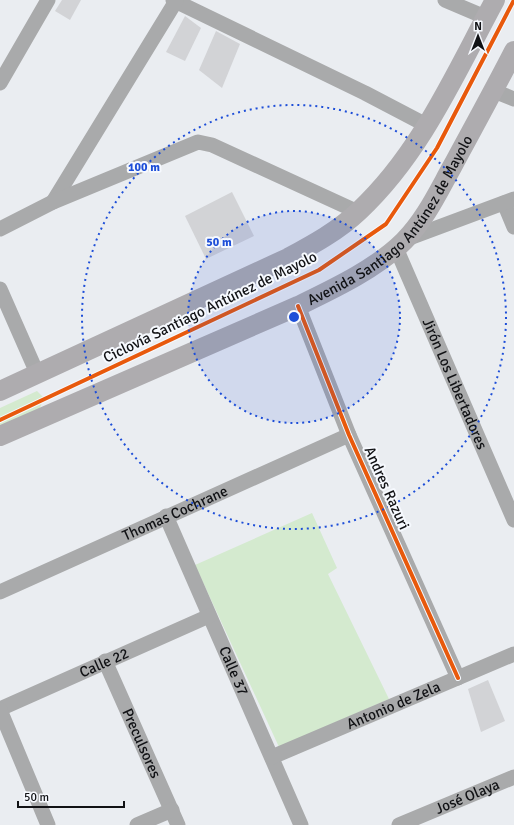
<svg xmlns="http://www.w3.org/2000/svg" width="514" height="825" font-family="Signika,sans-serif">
<rect width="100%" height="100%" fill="#eaedf1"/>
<g fill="#d4eacf">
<path d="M37,391L44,398L39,410L0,428V408Z"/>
<path d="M312,513L337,568L328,574L389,699L279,747L195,565Z"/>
</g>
<g fill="#d2d3d6">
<path d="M62,0H81L70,20L55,11Z"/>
<path d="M185,16L201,28L185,61L166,52Z"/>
<path d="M216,31L240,44L222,88L199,70Z"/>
<path d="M232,192L254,236L206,259L185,216Z"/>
<path d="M488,680L505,721L481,732L468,689Z"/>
</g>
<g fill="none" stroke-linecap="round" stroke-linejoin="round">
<g stroke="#a9aaab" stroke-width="15">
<path d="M173,0L365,93L428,126"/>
<path d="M445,0L485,17"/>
<path d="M0,83L48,0"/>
<path d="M494,91L514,99"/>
<path d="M53,202L176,1"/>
<path d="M504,203L514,227"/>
<path d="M0,229L53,202L198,142L212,145L358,212"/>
<path d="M404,240L514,199"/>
<path id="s1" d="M396,248L514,520"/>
<path d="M0,289L37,373"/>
<path d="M298,306L349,435L458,678"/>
<path id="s2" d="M166,516L301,825"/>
<path id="s3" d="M0,592L349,435"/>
<path id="s4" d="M105,661L178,825"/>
<path id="s5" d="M0,709L209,616"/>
<path d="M0,710L48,825"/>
<path id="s6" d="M272,757L514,654"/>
<path d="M137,825L172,810"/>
<path id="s7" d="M399,825L514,777"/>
</g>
<g stroke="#aeacaf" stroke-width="20">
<path d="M0,391L288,258C312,245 338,231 359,211C421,153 455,74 495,0"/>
<path id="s8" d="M0,436L298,306C333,289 376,269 404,241C425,220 438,192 452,167C473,128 494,90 514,51"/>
</g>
<defs>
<g id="cycleway">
<path d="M298,306L349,435L458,678"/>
<path d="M0,420L319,270L386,224L437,148L514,0"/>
</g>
</defs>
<use href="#cycleway" stroke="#f6f9fe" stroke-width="6"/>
<use href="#cycleway" stroke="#e8590c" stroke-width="4"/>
</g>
<circle cx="294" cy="317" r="106" fill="#1d4ed8" fill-opacity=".12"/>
<g fill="none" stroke="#1d4ed8" stroke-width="2" stroke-dasharray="2 4">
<circle cx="294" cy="317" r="106"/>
<circle cx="294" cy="317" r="212"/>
</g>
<g text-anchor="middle" stroke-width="4" stroke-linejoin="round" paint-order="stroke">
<g font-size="15" fill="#111215" stroke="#f6f9fe">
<text dy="5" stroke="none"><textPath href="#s8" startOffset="455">Avenida Santiago Antúnez de Mayolo</textPath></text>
<text transform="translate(210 307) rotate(-26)" y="5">Ciclovía Santiago Antúnez de Mayolo</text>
<text dy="5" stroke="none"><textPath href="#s1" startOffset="148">Jirón Los Libertadores</textPath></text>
<text transform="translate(387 488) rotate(66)" y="5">Andres Razuri</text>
<text dy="5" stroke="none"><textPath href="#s3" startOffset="192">Thomas Cochrane</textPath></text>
<text dy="5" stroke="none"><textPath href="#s5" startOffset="114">Calle 22</textPath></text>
<text dy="5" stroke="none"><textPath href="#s2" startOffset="169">Calle 37</textPath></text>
<text dy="5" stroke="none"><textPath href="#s6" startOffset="132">Antonio de Zela</textPath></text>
<text dy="5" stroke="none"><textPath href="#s4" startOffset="90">Preculsores</textPath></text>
<text dy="5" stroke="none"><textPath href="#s7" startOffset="74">José Olaya</textPath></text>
</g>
</g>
<circle cx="294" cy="317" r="6" fill="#1d4ed8" stroke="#f6f9fe" stroke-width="2"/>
<g font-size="12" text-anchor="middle" font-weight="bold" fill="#1d4ed8" stroke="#f6f9fe" stroke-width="4" stroke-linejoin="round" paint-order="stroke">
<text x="144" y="171">100 m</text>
<text x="219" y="246">50 m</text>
</g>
<g transform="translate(478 36)" stroke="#f6f9fe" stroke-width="3" paint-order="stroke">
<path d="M0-3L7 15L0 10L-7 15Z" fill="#111215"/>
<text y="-6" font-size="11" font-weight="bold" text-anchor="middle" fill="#111215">N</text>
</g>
<path d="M18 801v6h106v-6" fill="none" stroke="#111215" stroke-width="2"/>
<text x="24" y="801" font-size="12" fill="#111215" stroke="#f6f9fe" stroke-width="3" paint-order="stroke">50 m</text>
</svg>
